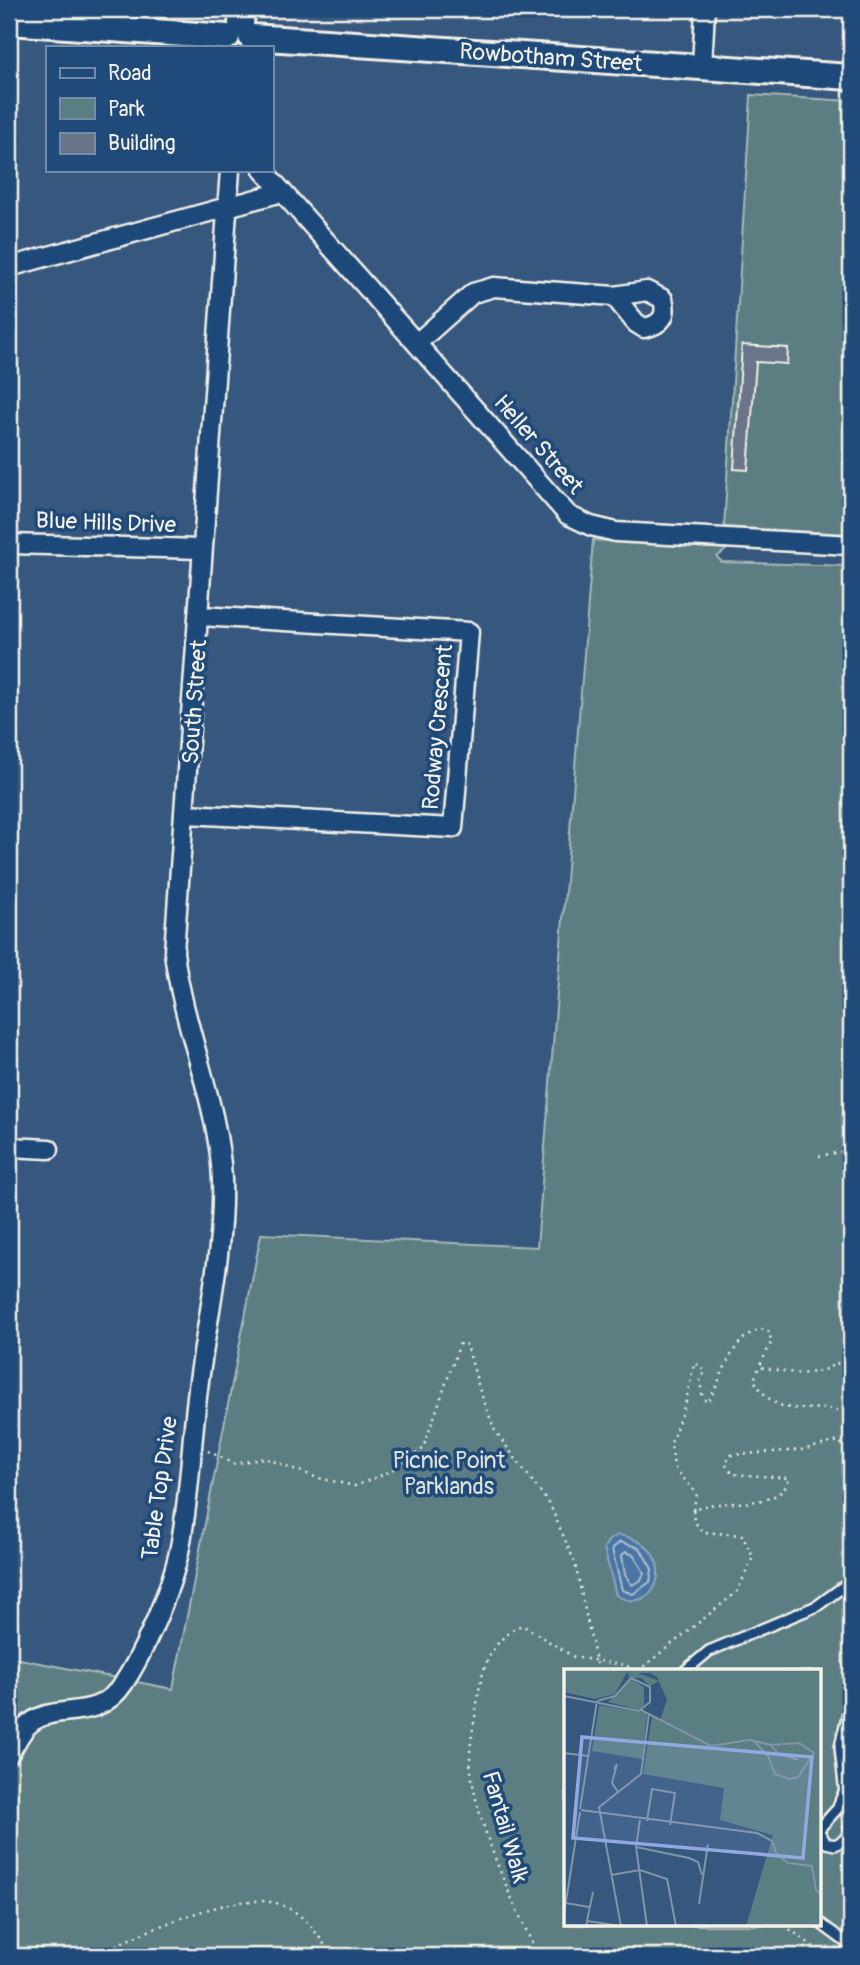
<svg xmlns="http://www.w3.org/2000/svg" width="860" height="1965" font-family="Pangolin,sans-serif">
<rect width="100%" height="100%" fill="#36577e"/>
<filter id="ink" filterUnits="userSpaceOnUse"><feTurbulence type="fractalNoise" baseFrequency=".0143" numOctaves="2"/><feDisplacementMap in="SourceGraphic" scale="14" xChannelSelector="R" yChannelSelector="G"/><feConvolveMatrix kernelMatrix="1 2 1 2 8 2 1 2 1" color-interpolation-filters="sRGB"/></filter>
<g filter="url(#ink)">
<g fill="#5b7e83" stroke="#a8b8b6" stroke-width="2" fill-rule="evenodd">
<path d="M751,95L851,101V534L724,527Z"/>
<path d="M593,540L727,549L717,557L722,562L851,566V1719L847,1736L851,1737V1956H9V1657L173,1689L261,1234L537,1247ZM566,1671H820V1925H566Z"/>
</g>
<path fill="#4975a4" stroke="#8da7bf" stroke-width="2" d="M618,1535C683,1545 659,1621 616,1595L604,1548L609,1540Z"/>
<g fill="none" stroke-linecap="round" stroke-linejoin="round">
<g stroke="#b0bfcd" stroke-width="2">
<path d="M620,1542L640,1548L652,1569L650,1582L633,1594L622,1590L612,1549Z"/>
<path d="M626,1552L634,1555L644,1573L641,1580L632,1585L625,1575L622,1555Z"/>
</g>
</g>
<path fill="#6a7489" stroke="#f4f1e8" stroke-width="2" d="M742,345L788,348L787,364L756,362L748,470L734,469Z"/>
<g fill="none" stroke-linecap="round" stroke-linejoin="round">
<defs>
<g id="lane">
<path d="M685,1671L709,1651L817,1606L851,1581"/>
<path d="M820,1828L837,1809L843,1794"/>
<path d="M820,1833L826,1843L835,1845L844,1840L849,1832L840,1747L851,1699"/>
<path d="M820,1923L851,1946"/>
</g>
<g id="street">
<path d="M702,67L705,9"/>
<path d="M263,170L568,515L591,526L616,532L851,545"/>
<path d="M9,267L282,192"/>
<path d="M418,342L473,293L494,287L614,296L647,291L663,299C668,316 661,325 644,328L636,323L614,296"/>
<path d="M9,544L202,549"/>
<path d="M186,814L453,828L469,632L200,616"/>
<path d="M9,1147L49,1149"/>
<path d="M9,1754C14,1746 19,1735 26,1727C53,1699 95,1726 123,1684C144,1653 171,1589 179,1552C191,1494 191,1433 200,1374C209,1310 224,1244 222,1179C219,1105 183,1028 174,952L230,170"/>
</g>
<g id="secondary">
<path d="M9,22L227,37"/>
<path d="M241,25L242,9"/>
<path d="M251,37L851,77"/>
</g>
</defs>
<use href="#lane" stroke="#f4f1e8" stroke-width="14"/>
<use href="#street" stroke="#f4f1e8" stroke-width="23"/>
<use href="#secondary" stroke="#f4f1e8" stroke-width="30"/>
<g stroke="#f4f1e8" stroke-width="2.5" stroke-dasharray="2 5" stroke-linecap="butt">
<path d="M208,16L220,9"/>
<path d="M851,477V484"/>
<path d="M819,1156L851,1150"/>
<path d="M851,1357L821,1371L800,1374L759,1367L754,1380C782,1427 811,1398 851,1414"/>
<path d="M208,1451L233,1464L265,1458L318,1478L355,1486L389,1472L423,1449L460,1343L467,1345L479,1388L495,1431L550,1505L575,1563L598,1671"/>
<path d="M693,1510L697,1494L674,1467L671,1443L686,1401L694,1364L700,1365L705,1372L700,1381L703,1399L708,1402C723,1379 732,1330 766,1329L770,1333L771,1343L759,1367"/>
<path d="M638,1671L737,1592L753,1557L742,1535L703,1532L694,1521L693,1510C717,1496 781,1514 789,1478L733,1474L725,1464L731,1455L801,1450L839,1441L851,1454"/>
<path d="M784,1925L826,1956"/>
<path d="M90,1956C135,1938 232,1888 279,1904C305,1913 318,1935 332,1956"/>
<path d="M547,1956L537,1953C512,1901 471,1814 470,1757C470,1739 475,1721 477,1704C481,1672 489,1640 522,1625L574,1657L625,1665L637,1671"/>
</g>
<use href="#lane" stroke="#1f4a7a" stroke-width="9"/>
<use href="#street" stroke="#1f4a7a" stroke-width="18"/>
<use href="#secondary" stroke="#1f4a7a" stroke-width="24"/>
</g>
</g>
<g text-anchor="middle" stroke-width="7" stroke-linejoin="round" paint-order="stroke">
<g font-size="23" fill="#f4f1e8" stroke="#1f4a7a">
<text transform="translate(551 57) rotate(4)" y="8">Rowbotham Street</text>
<text transform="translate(539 444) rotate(49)" y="8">Heller Street</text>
<text transform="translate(106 522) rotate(2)" y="8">Blue Hills Drive</text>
<text transform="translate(194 702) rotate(-86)" y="8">South Street</text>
<text transform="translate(437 727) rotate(-85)" y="8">Rodway Crescent</text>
<text transform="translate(159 1488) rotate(-82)" y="8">Table Top Drive</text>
<text transform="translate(506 1827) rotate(74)" y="8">Fantail Walk</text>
</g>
<g font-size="23" fill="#dde0d9" stroke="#1f4a7a">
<text x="449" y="1468">Picnic Point<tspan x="449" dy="26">Parklands</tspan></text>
</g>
</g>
<g transform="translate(564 1669)">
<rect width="257" height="257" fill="#36577e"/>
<path d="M0,1H257V257H182L209,166L156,151L160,119L79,105L88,47L96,51L103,31L93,8L86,4H74L95,12L86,17L77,9H66L63,3L51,25L31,30L0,23ZM67,10L80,18V36L75,41L44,33ZM35,36L83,44L78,90L28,82Z" fill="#5b7e83"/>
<path fill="none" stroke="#8295a8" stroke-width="2" d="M0,27L75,42L86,33V18L67,9L51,27L33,32M77,41L147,77L185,71L190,72L207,76L235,74L250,84L234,108L225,110L211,105L204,87L190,72M207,76L214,85L234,91L228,88M0,84L24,87M50,100L53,95L48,114L54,123M34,139L77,105L85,44M16,140L33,32M17,141L193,164L208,172L212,184L224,194L248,197L252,221L258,226M76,151L72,178L83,257M83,152L88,120L111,124L106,156M72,178L125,189L134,193L138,206M47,206L76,201L103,210L112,257M2,234L25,238M135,235L144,175M0,245L16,143M23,252L57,257L35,138M22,257L29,223"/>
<path fill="#93a8e1" fill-opacity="0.15" stroke="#93a8e1" stroke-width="3.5" d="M18,68L248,88L239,189L9,169Z"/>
<rect width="257" height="257" fill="none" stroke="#f4f1e8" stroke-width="3.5"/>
</g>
<rect width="860" height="1965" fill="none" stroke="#1f4a7a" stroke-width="35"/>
<rect x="18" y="18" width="825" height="1930" fill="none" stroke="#f4f1e8" stroke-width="2.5" filter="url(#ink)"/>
<rect x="46" y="46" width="228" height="126" fill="#1f4a7a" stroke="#748da6" stroke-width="2"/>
<rect x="60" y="68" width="35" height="10" fill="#1f4a7a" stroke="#748da6" stroke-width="2"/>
<text x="108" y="80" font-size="21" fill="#f4f1e8">Road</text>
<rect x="60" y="98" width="35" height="21" fill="#5b7e83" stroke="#748da6" stroke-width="2"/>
<text x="108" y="116" font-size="21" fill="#f4f1e8">Park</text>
<rect x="60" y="133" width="35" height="21" fill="#6a7489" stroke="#748da6" stroke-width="2"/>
<text x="108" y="150" font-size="21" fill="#f4f1e8">Building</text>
</svg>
